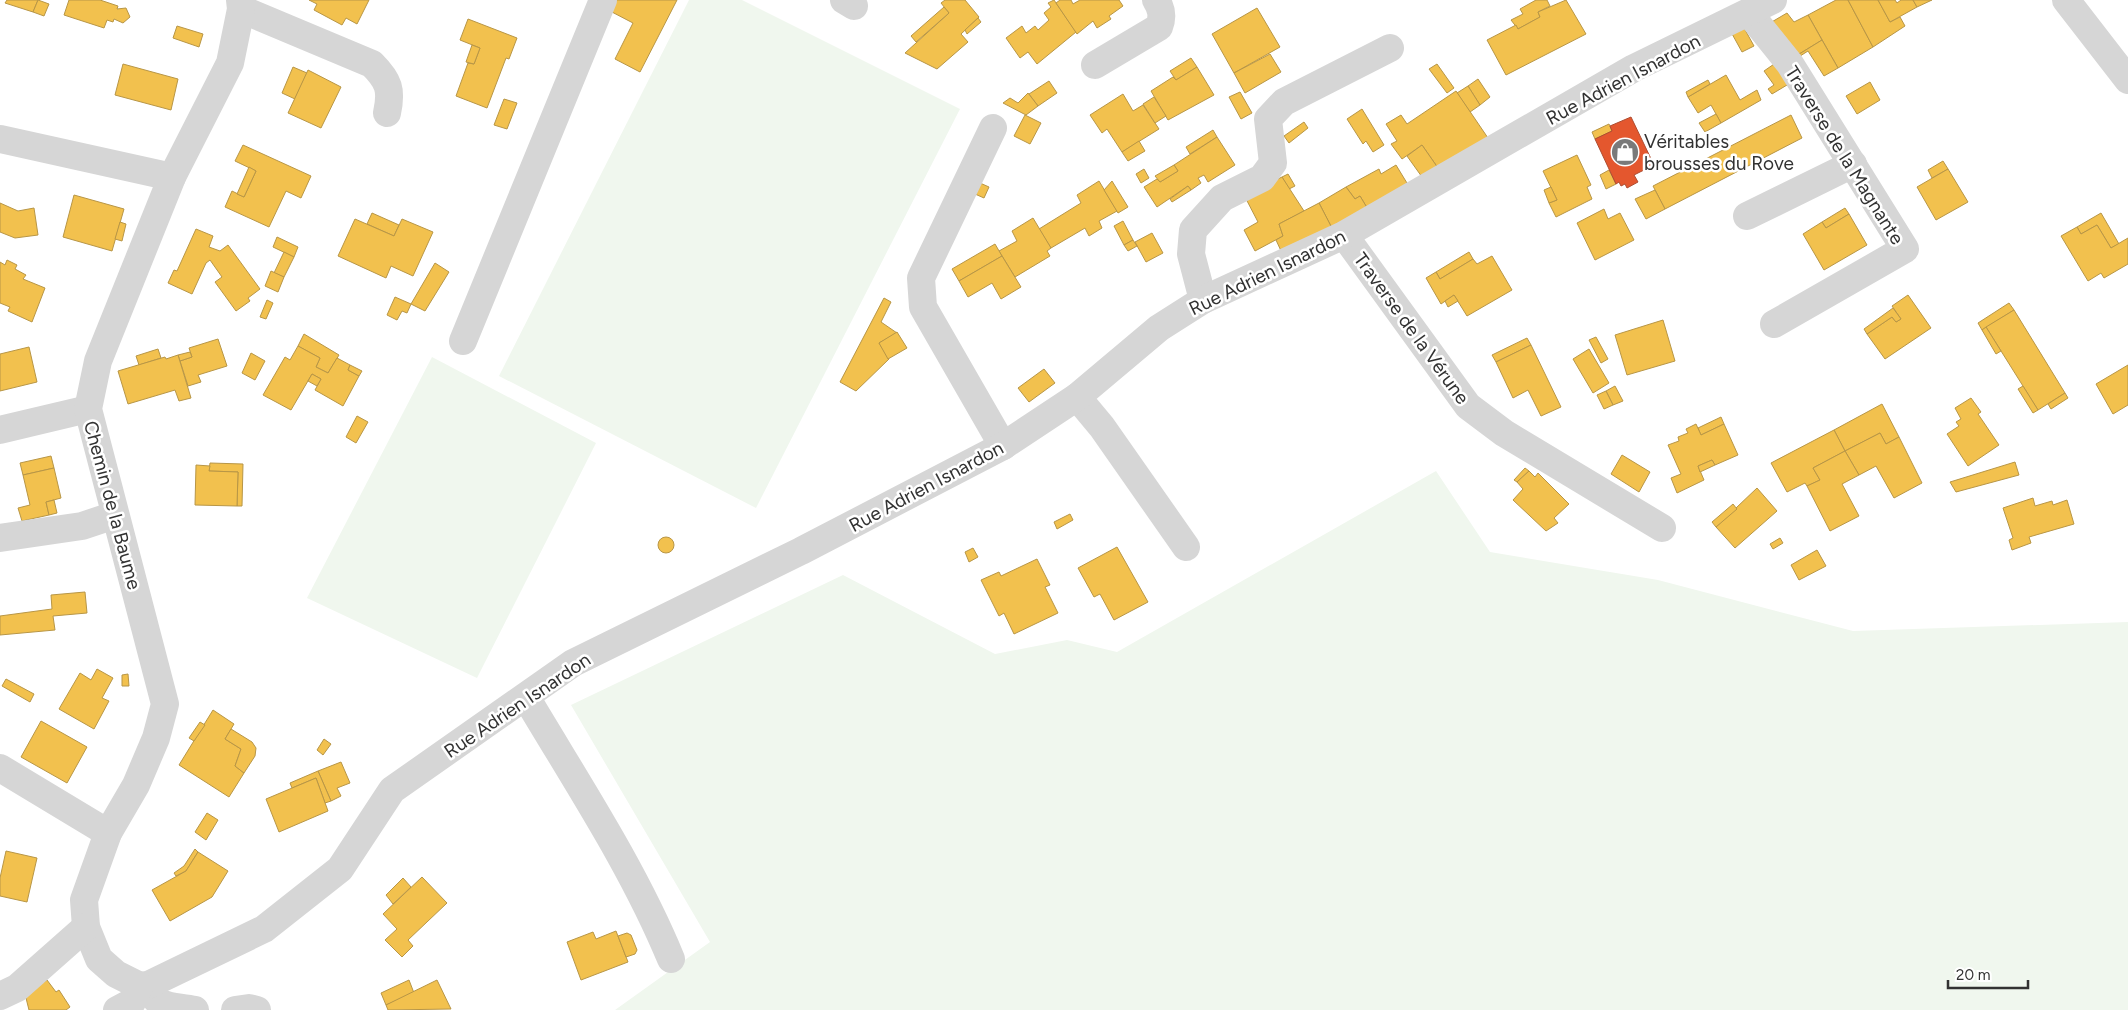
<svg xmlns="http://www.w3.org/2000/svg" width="2128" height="1010" font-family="Figtree,sans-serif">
<rect width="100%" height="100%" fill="#fff"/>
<g fill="#f0f7ee">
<path d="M689,0H742L960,109L756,508L499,376Z"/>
<path d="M432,357L596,443L477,678L307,598Z"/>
<path d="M1436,471L1490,552L1658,580L1853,631L2128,622V1010H615L710,942L571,705L843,575L995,654L1067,640L1117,652Z"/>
</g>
<g fill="#f2c14e" stroke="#b89646">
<path d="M7,0H38L33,12L5,3Z"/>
<path d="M38,0L49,4L44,16L33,12Z"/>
<path d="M69,0H100L118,6L117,9L126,8L130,17L123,23L114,19L113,22L107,20L104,28L64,15Z"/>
<path d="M309,0H369L357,24L346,18L342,25L314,10L317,4Z"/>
<path d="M616,0H677L640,72L615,59L633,23L610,11Z"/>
<path d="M945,0H965L979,17L961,34L968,42L937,69L905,53L949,13L941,3Z"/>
<path d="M1054,0L1076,32L1037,64L1028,52L1020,58L1006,38L1022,26L1026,33L1035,26L1038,30L1049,20L1044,13L1051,7L1048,3Z"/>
<path d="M1060,0H1071L1073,4L1080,0H1119L1123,6L1109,16L1111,19L1097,28L1093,21L1077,34L1056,3Z"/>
<path d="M1536,0H1547L1550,6L1538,12L1540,17L1518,29L1511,20L1523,14L1520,9Z"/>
<path d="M1566,0L1586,34L1506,75L1487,40L1516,25L1518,29L1540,17L1538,12Z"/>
<path d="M1836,0H1848L1873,47L1838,68L1808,15Z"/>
<path d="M1848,0H1878L1890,22L1900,17L1905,26L1873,47Z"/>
<path d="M1878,0H1895L1897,3L1901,0H1913L1917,7L1890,22Z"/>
<path d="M1913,0H1932L1917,7Z"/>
<path d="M944,7L949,13L916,42L911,36Z"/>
<path d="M1257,8L1280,47L1234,73L1212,34Z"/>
<path d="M1787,13L1794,22L1808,15L1822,40L1796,56L1770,23Z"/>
<path d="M978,18L981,22L967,34L965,30Z"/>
<path d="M468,19L517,38L509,59L506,58L487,108L456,96L468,63L474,64L480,48L460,40Z"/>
<path d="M177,26L203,34L199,47L173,38Z"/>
<path d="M1743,26L1754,46L1742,52L1731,32Z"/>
<path d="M1822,40L1838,68L1824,76L1808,51L1797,58L1796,56Z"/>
<path d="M472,45L480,48L474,64L466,62Z"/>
<path d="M1270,54L1281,72L1245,93L1234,73Z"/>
<path d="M1191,58L1197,67L1176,80L1170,71Z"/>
<path d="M1777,62L1792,82L1772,94L1768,89L1774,85L1764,71Z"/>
<path d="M123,64L178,79L171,110L115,95Z"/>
<path d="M1437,64L1454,88L1447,93L1429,69Z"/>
<path d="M293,67L307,73L295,99L282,93Z"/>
<path d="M1197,67L1214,95L1168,120L1151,91L1173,77L1176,80Z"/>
<path d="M308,70L341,87L321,128L288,113Z"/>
<path d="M1726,75L1740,100L1757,90L1761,100L1721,123L1711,105L1698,113L1688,97Z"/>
<path d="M1478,79L1490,97L1480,105L1468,86Z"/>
<path d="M1708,80L1710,84L1688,97L1686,92Z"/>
<path d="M1049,81L1057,93L1038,106L1029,94Z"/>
<path d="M1870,82L1880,100L1857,114L1846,96Z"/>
<path d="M1468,86L1480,105L1470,112L1457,93Z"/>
<path d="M1456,91L1488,138L1438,168L1422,145L1402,159L1391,144L1397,141L1386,124L1401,115L1407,124Z"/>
<path d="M1240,92L1252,113L1241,119L1229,97Z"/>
<path d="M1028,93L1038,106L1026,115L1003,103L1010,98L1018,103Z"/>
<path d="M1123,94L1133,111L1143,105L1159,129L1122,152L1107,129L1102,133L1090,115Z"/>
<path d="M1154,97L1166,116L1155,123L1143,104Z"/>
<path d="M504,99L517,103L507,129L494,125Z"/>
<path d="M1362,109L1384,145L1373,152L1366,141L1363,144L1347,119Z"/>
<path d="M1716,114L1721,123L1705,132L1699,123Z"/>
<path d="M1025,115L1041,123L1030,144L1014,136Z"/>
<path d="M1791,115L1802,138L1665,209L1653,186Z"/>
<path d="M1304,122L1308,128L1289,143L1284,136Z"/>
<path d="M1609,124L1612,131L1595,139L1592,132Z"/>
<path d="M1213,130L1217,137L1190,154L1186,147Z"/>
<path d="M1217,137L1235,165L1208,182L1204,175L1198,178L1201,183L1191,190L1188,186L1157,207L1144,187L1157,179L1160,182L1178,171L1174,165Z"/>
<path d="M1139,141L1145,151L1128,161L1122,152Z"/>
<path d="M243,145L311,176L301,198L286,191L269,227L225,207L232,191L244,197L256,171L235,161Z"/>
<path d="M1422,145L1438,168L1422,177L1407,156Z"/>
<path d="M1577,155L1591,185L1587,187L1592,199L1556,217L1549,203L1557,200L1543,171Z"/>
<path d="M1943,161L1948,169L1932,178L1928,170Z"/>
<path d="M1174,165L1178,171L1160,182L1155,176Z"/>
<path d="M1396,165L1410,188L1369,211L1360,196L1355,199L1346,187L1379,169L1381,174Z"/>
<path d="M249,167L256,171L244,197L237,194Z"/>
<path d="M1144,169L1149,178L1141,183L1136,174Z"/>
<path d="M1948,169L1968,202L1936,220L1917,187Z"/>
<path d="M1609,170L1616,184L1606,189L1600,175Z"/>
<path d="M1288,174L1295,186L1289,189L1282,177Z"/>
<path d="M1282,177L1304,211L1279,224L1283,236L1255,251L1244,230L1258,222L1244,195Z"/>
<path d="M1099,181L1117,211L1099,221L1102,228L1089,236L1085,228L1051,248L1039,229L1081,203L1077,195Z"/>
<path d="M1112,181L1128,207L1118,213L1104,190Z"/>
<path d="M980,183L989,187L984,198L975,194Z"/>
<path d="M1188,186L1191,190L1172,202L1170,199Z"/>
<path d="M1346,187L1355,199L1360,196L1369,211L1333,230L1319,203Z"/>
<path d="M1551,187L1557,200L1549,203L1544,190Z"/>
<path d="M1655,190L1665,209L1646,219L1635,199Z"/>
<path d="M74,195L124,209L112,251L63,237Z"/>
<path d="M0,203L18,211L34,208L38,235L15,238L0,232Z"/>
<path d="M1319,203L1333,230L1282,253L1276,240L1283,236L1279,224Z"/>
<path d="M1845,208L1849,214L1826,228L1822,222Z"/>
<path d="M1604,209L1608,219L1620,213L1634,240L1595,260L1577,223Z"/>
<path d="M372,213L399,225L394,236L367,224Z"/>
<path d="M2101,213L2119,244L2111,248L2097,225L2081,234L2077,227Z"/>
<path d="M1849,214L1867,245L1824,270L1803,234L1822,222L1826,228Z"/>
<path d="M1033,218L1051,248L1047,251L1050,256L1015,277L999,251L1017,241L1012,231Z"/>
<path d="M355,219L394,236L402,219L433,232L413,276L391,266L386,278L338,256Z"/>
<path d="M1123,221L1133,240L1124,245L1114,226Z"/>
<path d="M120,222L126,224L122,241L115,239Z"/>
<path d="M2097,225L2111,248L2128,238V264L2104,278L2101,273L2088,281L2061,236L2077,227L2081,234Z"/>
<path d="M196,229L213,236L209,247L220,251L228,245L260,289L248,298L250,301L236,311L215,282L222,277L210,260L206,263L192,294L168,283L174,270L177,271Z"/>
<path d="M1152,233L1163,253L1146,262L1135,242Z"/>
<path d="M277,237L298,247L294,257L273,247Z"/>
<path d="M1133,240L1137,246L1128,251L1124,245Z"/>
<path d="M995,244L1002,256L959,281L952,269Z"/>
<path d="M284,252L294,257L284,277L274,273Z"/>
<path d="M1469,252L1473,259L1440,279L1436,272Z"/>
<path d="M1002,256L1021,287L1001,299L992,283L968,297L959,281Z"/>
<path d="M1492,256L1512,290L1467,316L1454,295L1441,304L1426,278L1436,272L1440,279L1473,259L1477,264Z"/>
<path d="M7,260L17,265L15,269L26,275L23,279L45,288L32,322L8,311L10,307L0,303V262L5,265Z"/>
<path d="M435,263L449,272L425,311L411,304Z"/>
<path d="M271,271L284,277L278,292L265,286Z"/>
<path d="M1454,295L1458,301L1448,307L1445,301Z"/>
<path d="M1908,295L1931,328L1885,359L1867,334L1892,317L1896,322L1901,319L1892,306Z"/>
<path d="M395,297L411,304L407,313L402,311L397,320L387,315Z"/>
<path d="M884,298L891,302L881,322L897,333L879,343L889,359L856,391L840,382Z"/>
<path d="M267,300L273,303L266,319L260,317Z"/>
<path d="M2009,303L2014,310L1982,330L1978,323Z"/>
<path d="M1893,308L1901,319L1896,322L1892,317L1867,334L1864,329Z"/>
<path d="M2014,310L2065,393L2038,410L1986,327Z"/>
<path d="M1663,320L1675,361L1627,375L1615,335Z"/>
<path d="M1986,327L2001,351L1996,354L1982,330Z"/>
<path d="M897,332L907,348L888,359L879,343Z"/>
<path d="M304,334L339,355L328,373L316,367L320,358L298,346Z"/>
<path d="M1596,337L1608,359L1601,363L1589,340Z"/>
<path d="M1527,338L1531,345L1496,362L1492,355Z"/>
<path d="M218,339L227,366L198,375L201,382L188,386L180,361L192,357L189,348Z"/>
<path d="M1531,345L1561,407L1541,416L1528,390L1513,398L1496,362Z"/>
<path d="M298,346L320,358L316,367L328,373L337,358L350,365L348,370L359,376L343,406L315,390L321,379L312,374L291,410L263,395L285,357L290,360Z"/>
<path d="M29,347L37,382L0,391V354Z"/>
<path d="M158,349L161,358L139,365L136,356Z"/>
<path d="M1589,349L1609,383L1593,393L1573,359Z"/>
<path d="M190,352L192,357L180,361L178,355Z"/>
<path d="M251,353L265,361L255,380L242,373Z"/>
<path d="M178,355L191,398L179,401L175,390L128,404L118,371L165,357L166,359Z"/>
<path d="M350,365L362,371L359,376L348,370Z"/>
<path d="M2128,365V405L2113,414L2096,384Z"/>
<path d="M1044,369L1055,383L1029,402L1018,388Z"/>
<path d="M312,374L321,379L317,386L308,381Z"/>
<path d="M1615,386L1623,401L1613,405L1606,391Z"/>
<path d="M2023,386L2038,410L2033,413L2018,389Z"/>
<path d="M1606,391L1613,405L1604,409L1597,395Z"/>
<path d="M2065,393L2068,398L2051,409L2048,404Z"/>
<path d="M1971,398L1981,412L1978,414L1999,445L1968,466L1947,434L1959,426L1956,422L1961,419L1955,408Z"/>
<path d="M1882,404L1899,437L1886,444L1880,433L1845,451L1834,430Z"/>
<path d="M357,416L368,422L356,443L346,437Z"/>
<path d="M1721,417L1724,424L1701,435L1698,428Z"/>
<path d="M1696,424L1701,435L1724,424L1738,455L1715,465L1712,460L1698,466L1704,480L1677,493L1671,478L1681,474L1668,445L1679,441L1678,437L1688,433L1686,429Z"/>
<path d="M1834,430L1845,451L1813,468L1820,480L1807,486L1805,483L1787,492L1771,463Z"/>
<path d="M1880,433L1886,444L1899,437L1922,483L1894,498L1876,466L1859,475L1845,451Z"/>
<path d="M1845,451L1859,475L1842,484L1859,516L1830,531L1807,486L1820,480L1813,468Z"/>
<path d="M1622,455L1650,472L1639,492L1611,474Z"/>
<path d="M51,456L54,468L23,475L20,463Z"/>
<path d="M1712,460L1715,465L1700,472L1698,466Z"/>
<path d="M2015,462L2019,475L1956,492L1950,482Z"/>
<path d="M210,463L243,464L242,506H237L238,472L209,471Z"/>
<path d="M196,465L210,466L209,471L238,472L237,506L195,505Z"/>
<path d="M54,468L61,498L46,502L49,515L22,521L18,508L30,505L23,475Z"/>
<path d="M1525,468L1529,471L1517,482L1514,480Z"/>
<path d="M1529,471L1535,477L1538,473L1569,504L1554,518L1558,523L1546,531L1513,500L1523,489L1517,482Z"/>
<path d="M1757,488L1777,511L1735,548L1716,527Z"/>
<path d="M2033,498L2035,506L2052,501L2053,505L2067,500L2074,524L2029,537L2031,543L2012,550L2009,540L2013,538L2003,508Z"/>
<path d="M54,500L57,513L49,515L46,502Z"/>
<path d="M1733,504L1737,509L1716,527L1712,522Z"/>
<path d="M1070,514L1073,520L1057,529L1054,522Z"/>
<circle cx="666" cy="545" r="8"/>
<path d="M1780,538L1783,543L1773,549L1770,544Z"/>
<path d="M1117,547L1148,602L1114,620L1100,594L1094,597L1078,568Z"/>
<path d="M973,548L978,557L969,562L965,552Z"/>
<path d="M1817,550L1826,566L1799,580L1791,565Z"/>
<path d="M1037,559L1050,585L1045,587L1058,613L1014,634L1004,613L999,616L981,580L999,572L1001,576Z"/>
<path d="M85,592L87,613L53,616L55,630L0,635V616L52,609L51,595Z"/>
<path d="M97,669L113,678L102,698L109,701L94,729L59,709L80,673L91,680Z"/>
<path d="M128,674L129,686H122V675Z"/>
<path d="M6,679L34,694L30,702L2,686Z"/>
<path d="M213,710L234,724L225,739L241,749L235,766L244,773L229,797L179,765Z"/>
<path d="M41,721L87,747L67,783L21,757Z"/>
<path d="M200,722L205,725L194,741L189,738Z"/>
<path d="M231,729L252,742L256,748L255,756L244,773L235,766L241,749L225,739Z"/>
<path d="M324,739L331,744L323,755L317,750Z"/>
<path d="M341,762L350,783L337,788L341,796L331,801L318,771Z"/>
<path d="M318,771L331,801L325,803L316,778L292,788L290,783Z"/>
<path d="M316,778L328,811L279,832L266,799Z"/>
<path d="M207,813L218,820L206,840L195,832Z"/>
<path d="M195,849L198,852L186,871L176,876L174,873L184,866Z"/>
<path d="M6,851L37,858L27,902L0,896V878Z"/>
<path d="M198,852L228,871L212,897L170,921L152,890L186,871Z"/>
<path d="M422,877L447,903L408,940L413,946L402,957L385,940L397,929L383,914Z"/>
<path d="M403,878L411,887L393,904L386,895Z"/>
<path d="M616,931L628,962L581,980L567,942L593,932L596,939Z"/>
<path d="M627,933L631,935L637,950L635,954L626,957L618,936Z"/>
<path d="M47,980L56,992L59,990L70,1007L66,1010H29L25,994Z"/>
<path d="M409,980L414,993L386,1005L381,993Z"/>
<path d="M437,980L451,1009L388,1010L386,1005Z"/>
</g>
<path fill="#e4572e" stroke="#af4c2f" d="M1631,117L1654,165L1634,175L1638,182L1627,188L1625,184L1621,186L1619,182L1616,184L1595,139L1612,131L1610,126Z"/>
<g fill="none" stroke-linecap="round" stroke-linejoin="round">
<g stroke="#d6d6d6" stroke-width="28">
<path d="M844,0L854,6"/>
<path d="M2066,0L2128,80"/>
<path d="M241,9L372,64C389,81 392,90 387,113"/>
<path d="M1749,13L1790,64L1905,249L1774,324"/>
<path d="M1095,65L1159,27C1163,17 1162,9 1156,0"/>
<path d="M993,128L921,278L923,307L1003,446"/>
<path d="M0,139L172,177"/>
<path d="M1747,216L1853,164"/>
<path d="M1344,235L1468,406L1504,433L1662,528"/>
<path d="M1203,300L1191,254L1193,230L1222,198L1262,178L1273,163L1268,119L1284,102L1390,48"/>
<path d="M463,341L603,0"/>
<path d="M1077,397L1102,427L1186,547"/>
<path d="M0,430L88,409"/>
<path d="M0,538L82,526L115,515"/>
<path d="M526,697C577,783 633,867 671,959"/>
<path d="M0,768L108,833"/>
<path d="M148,985C156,1010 172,1005 195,1010"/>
<path d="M140,986L148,985L264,929L340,869L392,790L573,663L801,551L1003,446L1077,397L1159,328L1203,300L1344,235L1634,68L1773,0"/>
<path d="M140,986L116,974L99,959L86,927L84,900L108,833L136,785L156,738L165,704L88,409L98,361L172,177L230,63L241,9L240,0"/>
<path d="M0,996L17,988L86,927"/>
<path d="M117,1010L132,1002L140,986"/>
<path d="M235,1010L249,1008L257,1010"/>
</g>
</g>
<defs>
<symbol id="shop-disc" viewBox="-11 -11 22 22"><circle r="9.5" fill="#7a7a7a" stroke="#fff"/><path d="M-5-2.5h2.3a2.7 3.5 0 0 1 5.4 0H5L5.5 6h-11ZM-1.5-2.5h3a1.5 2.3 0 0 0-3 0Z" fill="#fff"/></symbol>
</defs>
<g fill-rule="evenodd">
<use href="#shop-disc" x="1609" y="136" width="32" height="32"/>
</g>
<g text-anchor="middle" stroke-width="5" stroke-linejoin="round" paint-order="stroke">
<g font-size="19" fill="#323232" stroke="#fff">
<text transform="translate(1623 79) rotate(-28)" y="7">Rue Adrien Isnardon</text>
<text transform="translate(1845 155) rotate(58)" y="7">Traverse de la Magnante</text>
<text transform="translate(1267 272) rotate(-26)" y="7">Rue Adrien Isnardon</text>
<text transform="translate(1412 328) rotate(54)" y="7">Traverse de la Vérune</text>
<text transform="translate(926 486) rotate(-28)" y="7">Rue Adrien Isnardon</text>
<text transform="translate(113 505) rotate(75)" y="7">Chemin de la Baume</text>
<text transform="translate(517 705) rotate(-34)" y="7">Rue Adrien Isnardon</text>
</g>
<g font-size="19" fill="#323232" stroke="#fff" text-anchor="start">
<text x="1644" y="148">Véritables<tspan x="1644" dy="22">brousses du Rove</tspan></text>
</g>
</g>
<path d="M1948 980v8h80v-8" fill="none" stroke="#323232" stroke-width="2.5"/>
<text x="1956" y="980" font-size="15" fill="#323232" stroke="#ffffff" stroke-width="4" paint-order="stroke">20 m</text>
</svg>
